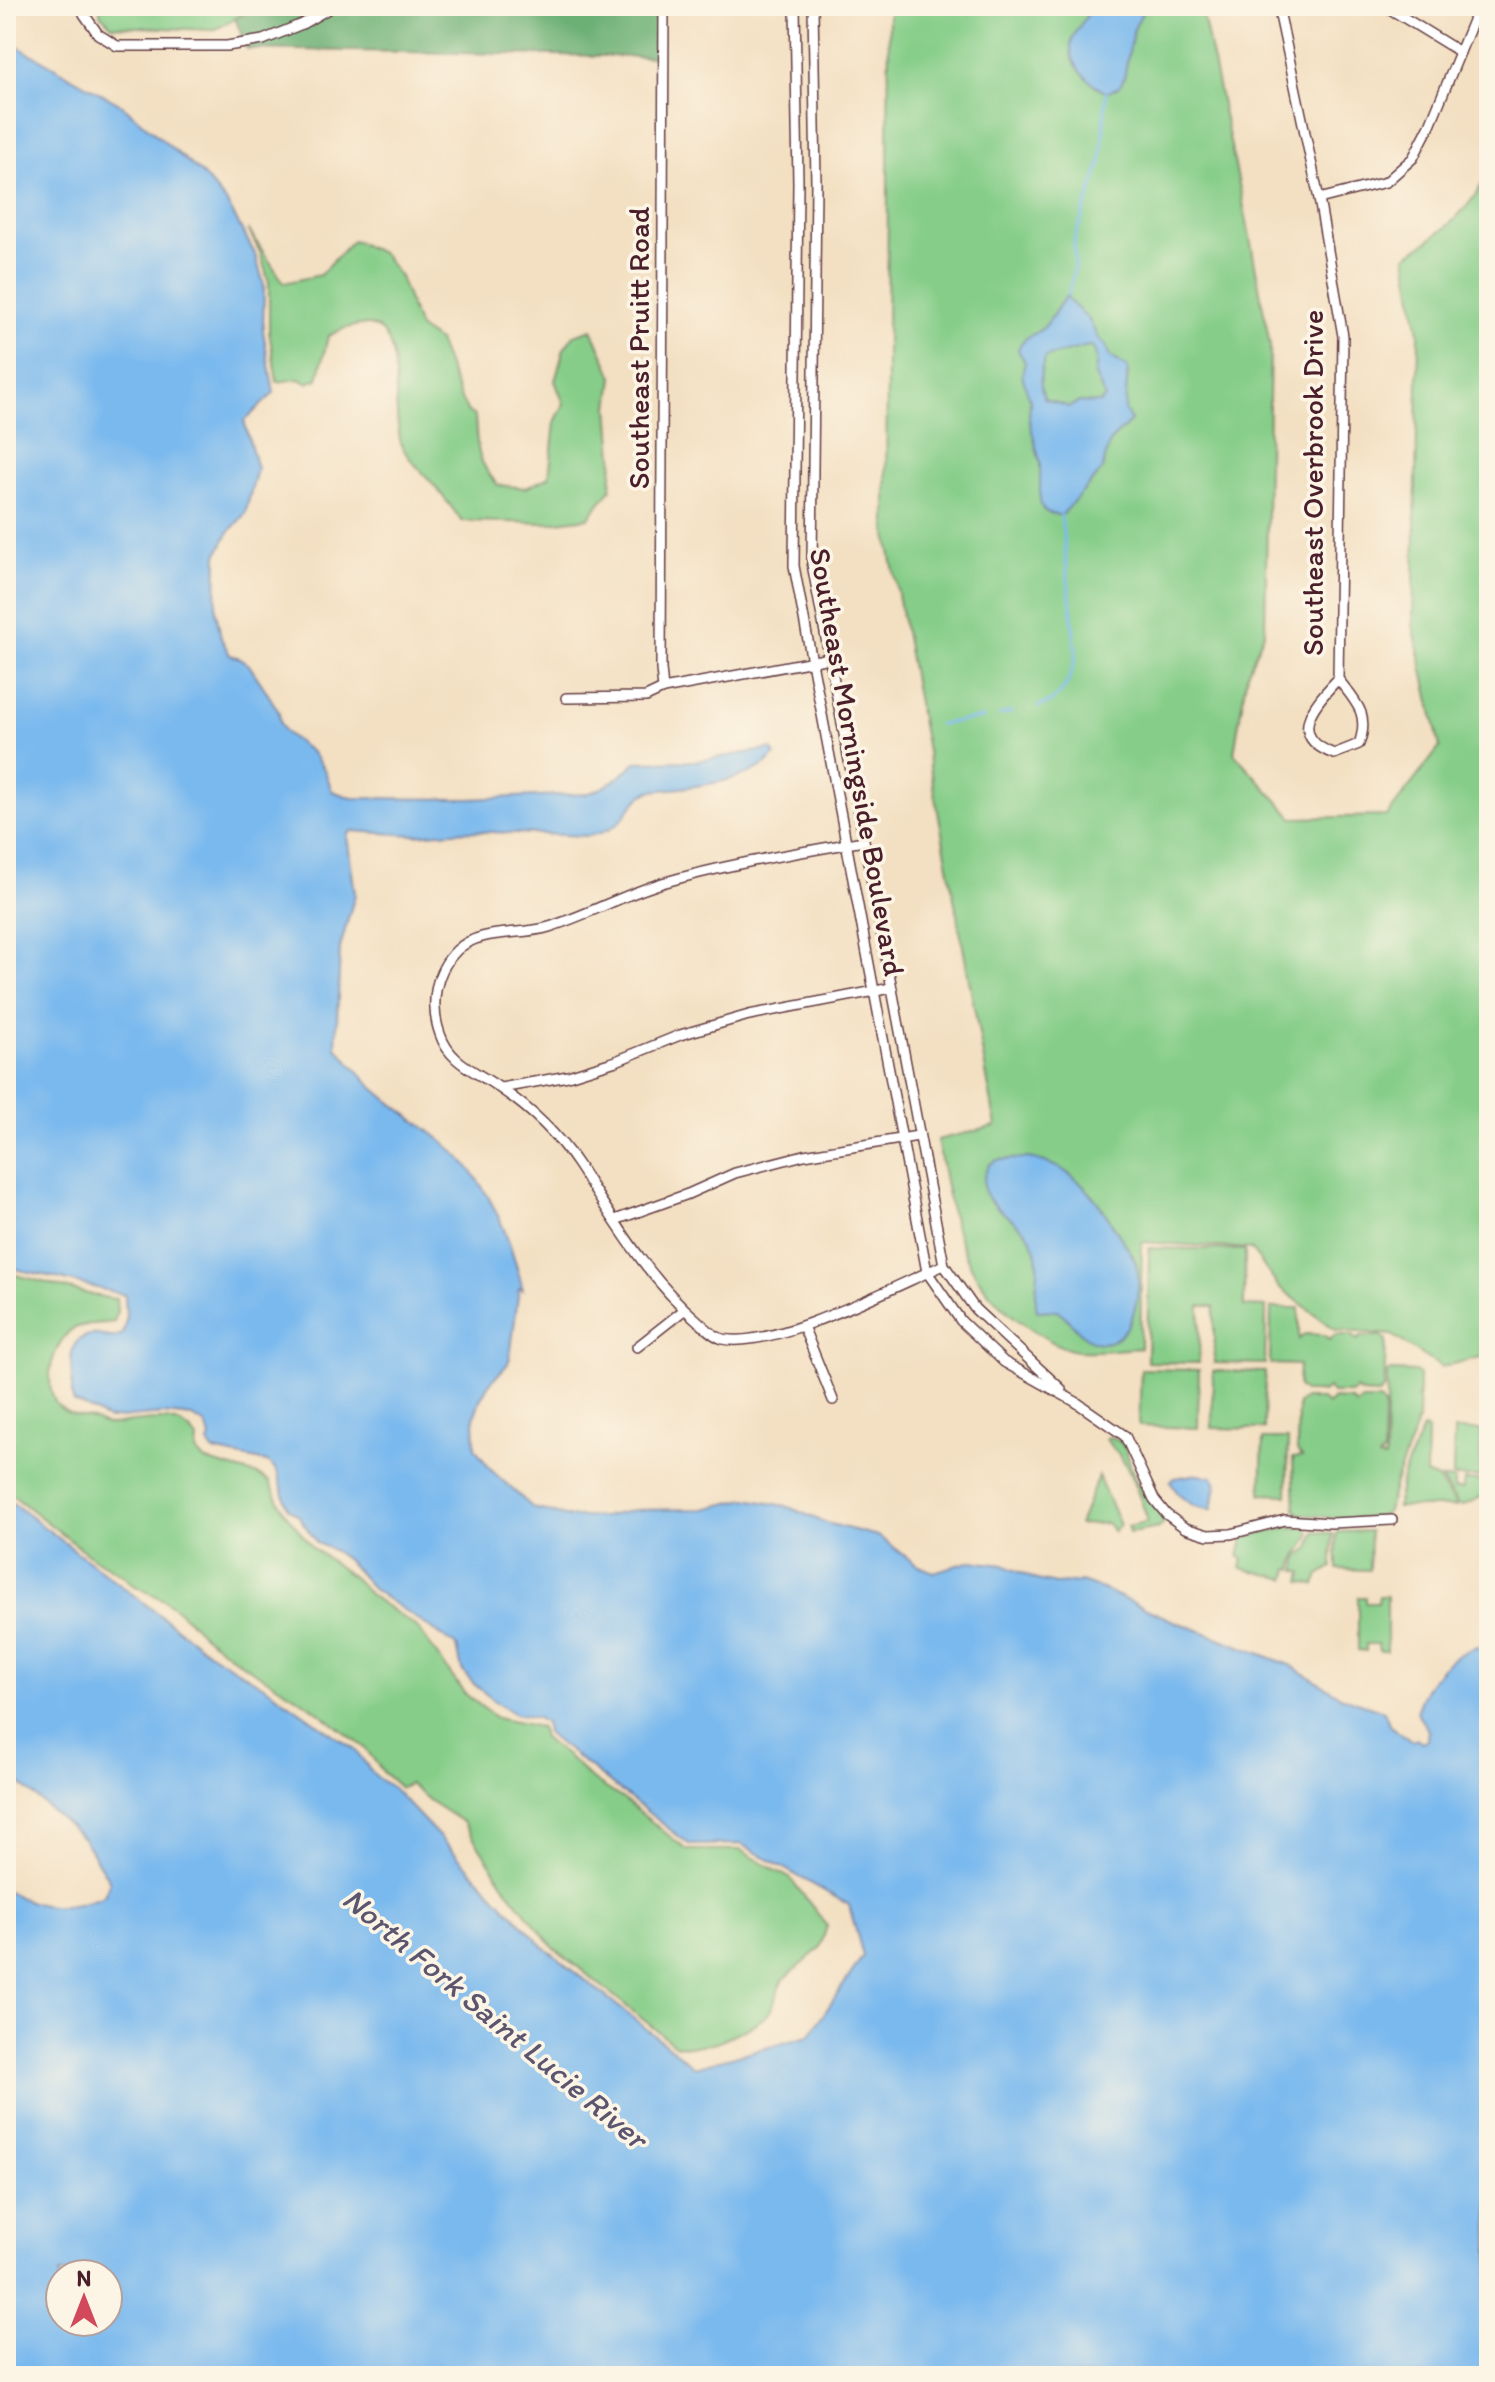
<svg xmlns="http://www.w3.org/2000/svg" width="1495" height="2382" font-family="Itim,sans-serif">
<rect width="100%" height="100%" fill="#fcf5e5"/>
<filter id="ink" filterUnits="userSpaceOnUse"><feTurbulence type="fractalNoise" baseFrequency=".0125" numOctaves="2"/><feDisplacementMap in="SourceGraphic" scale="16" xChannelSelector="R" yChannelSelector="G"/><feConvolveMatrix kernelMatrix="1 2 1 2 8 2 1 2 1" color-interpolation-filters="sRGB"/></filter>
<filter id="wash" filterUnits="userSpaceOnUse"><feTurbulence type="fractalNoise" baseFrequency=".006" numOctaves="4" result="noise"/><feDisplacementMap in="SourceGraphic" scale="32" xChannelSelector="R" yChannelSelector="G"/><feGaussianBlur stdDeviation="1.8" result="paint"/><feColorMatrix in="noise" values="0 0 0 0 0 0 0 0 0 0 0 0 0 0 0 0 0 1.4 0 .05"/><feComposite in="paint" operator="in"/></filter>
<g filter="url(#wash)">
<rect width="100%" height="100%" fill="#f3dfc1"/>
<g fill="#85cd88" stroke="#68765a" stroke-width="2">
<path d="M100,6H252L248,12L214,30L112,26L100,14Z"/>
<path d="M889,6H1201L1247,222L1270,345L1265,631L1247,673L1234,753L1293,818L1387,816L1440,747L1413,625L1419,333L1406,256C1441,233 1472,210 1489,171V1355L1441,1367L1392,1335L1336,1330L1278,1286L1251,1249L1142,1242L1140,1348C1122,1349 1089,1354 1072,1350C1057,1346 1042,1336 1028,1327C956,1280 953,1218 937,1140L996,1126L886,529Z"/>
<path d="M248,229L284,283L320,275L353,240L383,254L400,277L419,328L438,341L460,397L468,412L475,416C477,447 476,461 498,485L526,488L549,477L555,422L564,404L555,381L564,349L574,335L592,329L613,377L609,407L613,457L611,489L588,518L549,523L462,521C452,508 442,494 431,482C422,470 405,457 401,443C387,396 417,290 328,336L318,379L307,383L299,379L277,382L269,331V283L260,252Z"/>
<path d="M1149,1248L1245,1250L1244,1306L1266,1307L1265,1364L1214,1363V1306H1200L1199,1363L1147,1362Z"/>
<path d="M15,1275C49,1282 82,1295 116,1299L117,1311L114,1322C102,1324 82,1323 71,1330C60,1338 51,1360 50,1374C49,1412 66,1413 95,1420C99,1421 102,1425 106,1425C111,1426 120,1424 125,1423C151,1420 181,1413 197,1439L196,1451L204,1460L258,1475L269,1481L284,1511L313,1548L354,1578L370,1595L418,1628L464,1693L496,1718L540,1727L543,1738L578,1765L587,1776L623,1799L687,1850H740L791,1879L827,1926L820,1948L783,1980L770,2012L765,2017L755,2024L717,2042L694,2046L675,2045L553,1947L508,1891L464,1823L430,1801L409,1784L401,1788L384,1773L365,1748L309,1705L242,1664L204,1636L181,1613L164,1600L131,1584L124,1576L93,1558L6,1490V1276Z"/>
<path d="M1271,1308H1299V1339L1305,1334L1324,1335L1329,1340L1334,1335H1352L1357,1340L1362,1336H1381L1386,1341L1384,1389L1378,1394L1361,1393L1356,1389L1352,1393H1332L1328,1388L1323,1392H1304L1298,1387L1299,1365L1270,1364Z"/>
<path d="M1141,1369L1199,1370L1198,1428L1139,1426Z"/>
<path d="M1213,1371L1265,1372L1264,1429L1212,1428Z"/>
<path d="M1390,1371L1416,1372L1419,1375L1418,1422L1415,1424L1417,1425L1395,1482L1388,1511C1373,1525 1318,1516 1298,1513L1295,1509L1293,1458L1302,1457L1297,1451L1298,1404L1304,1399H1322L1327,1405L1333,1399L1351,1400L1356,1405L1362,1400H1379L1384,1406L1383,1453L1379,1458L1385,1459L1387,1373Z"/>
<path d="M1423,1428L1427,1431L1426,1474L1438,1479L1457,1507H1397L1402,1477Z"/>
<path d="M1454,1430H1481L1480,1477H1453Z"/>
<path d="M1111,1437C1129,1442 1127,1459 1133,1474C1136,1482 1141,1490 1146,1497C1152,1506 1163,1513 1163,1524L1159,1528L1129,1533L1128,1527L1146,1523V1515C1139,1496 1133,1476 1122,1459C1117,1451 1109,1447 1106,1438Z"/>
<path d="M1263,1439H1288L1287,1495L1261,1494Z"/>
<path d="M1098,1476L1120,1525L1114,1532L1108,1523L1079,1525Z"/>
<path d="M1441,1479L1454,1480V1489H1463L1464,1480L1483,1481V1496L1462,1506L1458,1505Z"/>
<path d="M1288,1527L1306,1528L1310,1533C1306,1548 1295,1553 1293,1570L1289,1569L1286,1579L1241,1568L1243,1559L1239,1557L1243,1538Z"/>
<path d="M1315,1531L1333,1534L1332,1567L1319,1575L1315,1585L1301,1582L1303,1572L1296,1571L1299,1556L1310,1548Z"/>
<path d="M1370,1531L1369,1570L1337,1569L1336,1536L1338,1532Z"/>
<path d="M1379,1596H1387V1651H1379L1378,1644H1366V1651H1358V1597H1366V1603H1378Z"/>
</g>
<path fill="#6cb074" stroke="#5b6850" stroke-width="2" d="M252,6H658V57L247,49L235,18L248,12Z"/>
<g fill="#7ab9ee" stroke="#626c8c" stroke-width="2" fill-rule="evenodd">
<path d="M1093,6H1145L1133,31L1124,78L1120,86L1106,93C1091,83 1065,63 1072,40C1076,29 1087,17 1093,6Z"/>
<path d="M6,40L123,106L203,175L227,203L255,254L264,285L263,331L274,393L244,421L257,469L245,514L228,533L217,555L216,611L221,638L230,655L240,658L249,665L263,686L279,712L280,723L286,733L312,753L325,771L332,791L352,798L469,799L585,794C606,789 620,777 636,762L696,761L771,749L775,755C755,783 682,788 650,791C621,806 632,828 588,836L467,831L414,835L351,831L347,836L355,894L340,948L336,1047C349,1061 361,1075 374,1088C405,1117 447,1137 472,1172C499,1208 512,1247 523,1290L519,1288L510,1358L507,1365L489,1384L480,1400L474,1418L475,1448L490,1469L533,1508L569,1517H603L634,1510L704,1509L746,1499L786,1506L826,1523L878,1536L917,1565L933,1572L972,1561L1003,1565L1037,1580L1056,1584L1081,1582L1102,1589L1169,1619L1292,1666L1342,1697L1384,1711L1390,1726L1411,1741L1418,1739L1422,1742L1427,1739L1428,1730L1416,1712C1427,1679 1453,1647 1489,1646V2376H6V1890C40,1911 68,1910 104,1896L110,1882L83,1838L6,1771V1498L208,1652L267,1688L355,1750L376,1777L393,1788L544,1947L694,2067L809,2036L863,1956L849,1905L741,1844L690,1845L546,1733L545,1723L537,1718L515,1714L497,1703L474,1684L462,1670L457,1646L374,1590L349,1562L333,1550L317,1543L298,1515L288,1508L277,1471L267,1462L213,1451L208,1443L210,1437L206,1425L192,1417L164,1414L107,1419L82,1405L74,1403C71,1396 72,1392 72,1384C72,1366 65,1339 91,1335C103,1333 111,1342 123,1334L126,1320L125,1295L53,1277L15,1269L6,1270ZM108,2274V2322H60V2274Z"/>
<path d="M1068,295V300L1088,318L1098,338L1106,346L1110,356L1128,368L1125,411L1131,421L1110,441L1102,470L1061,516L1046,512L1040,504V462L1029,419L1030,401L1022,375L1025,362L1018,350C1022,336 1033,336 1043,328C1053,319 1057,304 1068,295ZM1088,346H1092C1099,358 1096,364 1095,375L1105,398L1100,403L1079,402L1069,407L1045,399C1039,388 1039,368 1046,357Z"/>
<path d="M1028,1158C1076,1166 1096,1197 1119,1235C1124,1243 1132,1253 1135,1261C1145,1287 1133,1351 1095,1342C1080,1338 1071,1319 1057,1310L1037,1311C1031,1287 1047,1266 1030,1237C1014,1212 966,1204 990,1164L997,1160Z"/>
<path d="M1199,1474L1213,1477L1216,1485L1212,1509C1192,1509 1179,1498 1170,1481L1175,1478Z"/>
</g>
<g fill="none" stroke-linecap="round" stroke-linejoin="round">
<g stroke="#7ab9ee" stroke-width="3">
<path d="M1068,295L1075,267L1074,240L1101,163L1106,93"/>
<path d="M1038,707C1064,700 1072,677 1076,653L1061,516"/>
<path d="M1000,715L1012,712"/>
<path d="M939,724L982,718"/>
</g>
</g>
</g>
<g filter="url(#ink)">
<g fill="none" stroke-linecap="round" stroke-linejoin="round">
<defs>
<g id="minor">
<path d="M82,6L84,14L98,34L117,46H227L263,40L302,24L333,6"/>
<path d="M795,6L798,183L794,566L927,1272L961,1321L1004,1362L1076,1402L1125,1436L1154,1499L1166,1514L1185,1528L1208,1535L1231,1534L1285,1520L1331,1523L1392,1520"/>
<path d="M813,6L816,183L812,564L944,1265L975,1309L1061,1389"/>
<path d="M1278,6L1319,199L1343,336L1338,679C1356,702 1370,714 1359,744L1334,754C1286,736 1314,704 1338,679"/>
<path d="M1385,6L1460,52"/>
<path d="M1319,199L1386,182L1413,158L1430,125L1479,6"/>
<path d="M663,689L661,669L664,6"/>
<path d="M566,698L646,697L663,689L830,658"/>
<path d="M863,841C796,853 727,864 662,883C623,895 587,915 549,927C520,936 480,928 457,950C434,972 430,1006 440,1034C450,1064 477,1071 501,1089C531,1109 558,1135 578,1165C614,1220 648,1279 699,1322C706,1328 714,1337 723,1339C773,1350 895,1286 944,1265"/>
<path d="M501,1088L568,1076L616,1061L680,1035L749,1015L891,988"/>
<path d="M615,1220L688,1194L735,1173L804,1155L918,1136"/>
<path d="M803,1326L833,1400"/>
<path d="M637,1347L684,1310"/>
</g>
</defs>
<use href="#minor" stroke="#633c42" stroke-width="12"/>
<use href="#minor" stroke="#fff" stroke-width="9"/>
</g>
</g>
<g text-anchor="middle" stroke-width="7" stroke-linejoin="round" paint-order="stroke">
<g font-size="30" fill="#4a1f2b" stroke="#fcf5e5">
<text transform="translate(639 348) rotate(-90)" y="10">Southeast Pruitt Road</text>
<text transform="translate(1313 483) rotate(-90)" y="10">Southeast Overbrook Drive</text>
<text transform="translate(857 762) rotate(80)" y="10">Southeast Morningside Boulevard</text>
</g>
<g font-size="32" font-style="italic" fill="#5b556f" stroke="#fcf5e5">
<text transform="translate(495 2018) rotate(40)" y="11">North Fork Saint Lucie River</text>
</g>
</g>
<rect width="1495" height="2382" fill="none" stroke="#fcf5e5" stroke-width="32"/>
<g transform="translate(84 2298)"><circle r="38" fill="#fcf5e5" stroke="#b59f9b" stroke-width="2"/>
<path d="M0-6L14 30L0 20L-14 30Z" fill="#d1495b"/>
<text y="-12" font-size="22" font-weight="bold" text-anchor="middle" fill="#4a1f2b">N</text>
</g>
</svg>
